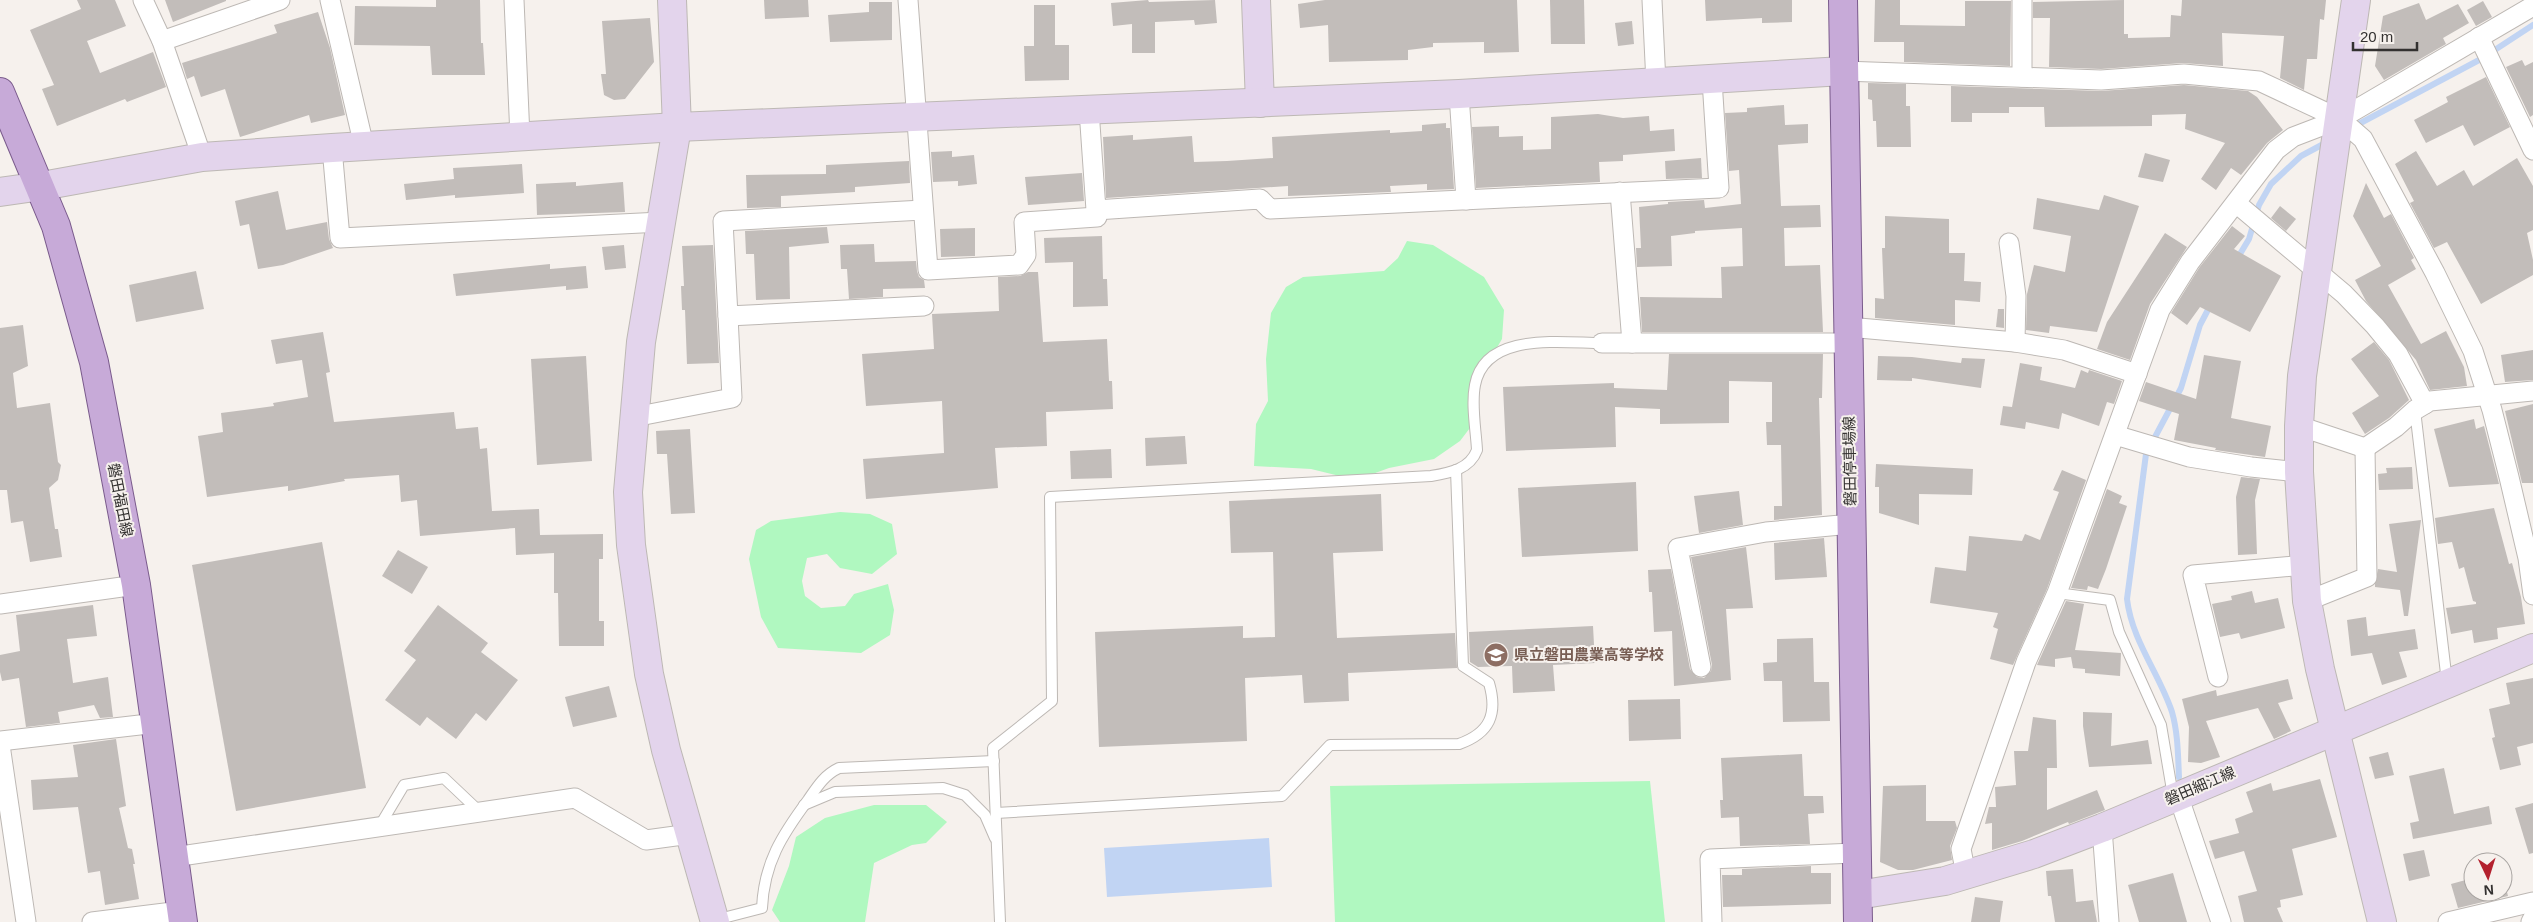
<svg xmlns="http://www.w3.org/2000/svg" width="2533" height="922" font-family="Arial,'Noto Sans JP',sans-serif">
<rect width="100%" height="100%" fill="#f6f1ed"/>
<g fill="#b0f8c0">
<path d="M1407,241L1433,245L1484,277L1504,310L1502,339L1475,385L1476,420L1460,441L1434,459L1389,468L1356,480L1311,469L1254,466L1256,424L1268,401L1266,359L1271,313L1286,287L1303,277L1384,271L1398,258Z"/>
<path d="M840,512L870,514L892,524L897,554L872,574L840,568L827,554L807,558L802,581L805,596L821,608L845,606L854,594L888,584L894,610L890,635L861,653L778,648L761,617L749,559L756,530L771,521Z"/>
<path d="M1650,781L1665,922H1335L1330,786Z"/>
<path d="M874,805H926L947,822L926,843L912,845L874,863L865,922H780L772,910L789,866L796,837L825,818Z"/>
</g>
<path fill="#c1d4f3" d="M1269,838L1272,887L1107,897L1104,848Z"/>
<g fill="none" stroke-linecap="round" stroke-linejoin="round">
<g stroke="#c1d4f3" stroke-width="6">
<path d="M2353,127L2481,59L2533,25"/>
<path d="M2237,259L2249,239L2259,205L2271,184L2301,156L2329,141"/>
<path d="M2179,777C2178,756 2178,733 2172,712C2159,673 2132,641 2127,599L2146,454L2181,388L2200,325L2211,304"/>
</g>
</g>
<g fill="#c2bdba">
<path d="M77,0H115L126,26L87,41L100,73L153,52L166,87L127,102L125,99L57,126L42,89L54,85L30,30L81,9Z"/>
<path d="M165,0H226V1L173,22Z"/>
<path d="M436,0H480L481,43H483L485,75H432L430,46L354,45L355,6L436,7Z"/>
<path d="M764,0H808L809,17L765,19Z"/>
<path d="M1148,0L1149,2L1215,0L1217,23L1195,25L1194,20L1155,22V53H1132V24L1113,26L1111,3Z"/>
<path d="M1325,0H1517L1519,52L1484,53V42L1433,43V47L1408,50V60L1329,62L1328,25L1300,28L1298,4Z"/>
<path d="M1550,0H1584L1585,44H1551Z"/>
<path d="M1705,0H1792V22L1762,23V18L1706,21Z"/>
<path d="M1875,0H1900V25L1965,26V1H2011L2010,66L1904,62V42H1874Z"/>
<path d="M2124,0V34H2128V38L2170,37L2171,15L2181,16L2182,0H2326L2324,20L2320,19L2317,59H2307L2304,90L2280,78L2284,36L2222,33L2223,66L2183,63L2101,69L2049,67L2050,18H2033V2Z"/>
<path d="M2483,1L2492,17L2476,26L2467,10Z"/>
<path d="M869,2H892V40L830,42L828,15L869,12Z"/>
<path d="M2419,3L2426,20L2458,4L2469,23L2443,38L2446,44L2384,80L2375,66L2383,16Z"/>
<path d="M1034,5H1055V45H1069V80L1025,81L1024,46H1034Z"/>
<path d="M318,12L330,48L345,115L311,123L309,115L240,137L225,89L201,97L194,76L187,79L182,63L277,33L274,25Z"/>
<path d="M650,18L654,62L625,99L614,100L604,95L601,74H606L602,21Z"/>
<path d="M1632,21L1634,44L1618,46L1615,23Z"/>
<path d="M2522,60L2525,66L2533,62V115L2530,117L2506,67Z"/>
<path d="M2486,77L2510,127L2474,146L2463,125L2426,143L2414,120L2448,102L2446,97Z"/>
<path d="M1868,83L1906,84V106H1910L1911,147H1877L1876,121H1873L1872,100L1868,99Z"/>
<path d="M2184,85L2248,91L2257,97L2283,130L2267,143L2241,175L2231,168L2216,190L2201,179L2225,143L2185,129L2186,114L2152,115V126L2045,127L2044,107H2009V113H1972V122H1951V86L2101,91Z"/>
<path d="M1784,105L1785,125L1808,124V143L1778,145L1781,206L1820,205L1821,227L1784,228L1785,266L1820,265L1823,332H1642L1640,297L1722,298L1721,267L1743,266L1742,228L1695,231V233L1671,236L1672,266L1637,267L1636,248H1641L1639,207L1668,204V202L1704,200L1705,208L1741,204L1739,170L1729,171L1725,113L1747,112V108Z"/>
<path d="M1598,114L1623,118L1649,116L1650,131L1674,129L1675,151L1623,155V161L1599,162L1600,182L1476,188L1472,127L1499,126V137L1523,136V150L1551,149V117Z"/>
<path d="M1446,123V128H1450L1454,189L1427,190V184L1390,186L1391,192L1288,196V186L1106,198L1103,137L1133,135V140L1192,136L1194,162L1227,161L1273,158L1272,137L1390,130V133L1422,131V125Z"/>
<path d="M952,151V157L974,155L977,184L958,186V181L933,182L931,152Z"/>
<path d="M2416,151L2437,186L2464,170L2473,186L2517,158L2533,186V230L2527,233L2533,260V275L2481,304L2447,242L2434,248L2410,203L2414,201L2395,164Z"/>
<path d="M2145,153L2170,160L2163,182L2138,177Z"/>
<path d="M1701,158L1702,178L1666,179L1665,161Z"/>
<path d="M909,161L910,183L855,187V192L781,196V207L747,208L746,175L826,174V165Z"/>
<path d="M522,164L524,193L455,198V195L406,200L404,184L454,179L453,168Z"/>
<path d="M1082,173L1084,201L1028,205L1025,177Z"/>
<path d="M576,182V186L623,182L625,212L537,215L536,184Z"/>
<path d="M2366,183L2384,218L2391,214L2414,258L2411,260L2416,269L2388,285L2421,344L2446,331L2464,367L2467,386L2430,390L2416,360L2366,301L2355,280L2381,266L2353,216Z"/>
<path d="M278,191L286,230L327,222L329,239L333,248L283,265L258,269L249,224L240,226L235,201Z"/>
<path d="M2104,195L2139,206L2097,332L2050,326L2049,333L2026,330L2027,294L2034,265L2065,272L2071,236L2033,229L2037,198L2099,210Z"/>
<path d="M2280,206L2296,219L2286,231L2271,218Z"/>
<path d="M1885,216L1949,219V253H1965L1964,281L1981,282L1980,302L1955,300V325L1875,318V298L1884,299L1882,248H1885Z"/>
<path d="M2232,226L2245,236L2234,249L2281,276L2250,332L2200,307L2187,325L2171,313L2199,268Z"/>
<path d="M827,227L829,243L789,247L790,299L756,300L754,254H746L745,231Z"/>
<path d="M975,228V256L941,257L940,229Z"/>
<path d="M2165,233L2187,247L2150,304L2130,360L2097,349L2107,322Z"/>
<path d="M1102,236L1103,279H1107L1108,306L1073,307V262L1045,263L1044,238Z"/>
<path d="M874,244L875,262L916,261L917,271L919,277L924,280L925,288L883,289V297L849,299L847,269H841L840,245Z"/>
<path d="M624,245L626,268L605,270L602,247Z"/>
<path d="M713,245L719,363L687,364L685,310H682L681,286H684L682,246Z"/>
<path d="M550,264V269L586,266L588,288L566,290V286L456,296L453,274Z"/>
<path d="M196,271L204,309L136,322L129,285Z"/>
<path d="M1028,272H1038L1043,342L1107,339L1109,381H1112L1113,409L1046,412L1047,446L995,448L998,488L866,499L863,459L944,453L942,401L866,406L862,354L934,349L932,314L999,311L998,277L1020,276Z"/>
<path d="M1998,309H2004V328L1996,327Z"/>
<path d="M23,325L28,366L13,373L17,408L50,403L58,462L61,465L58,480L49,488L55,529H58L62,557L30,562L23,521L11,523L7,490H0V328Z"/>
<path d="M323,332L330,372L326,373L334,422L454,412L456,429L478,427L480,449L487,448L492,511L539,509L540,535L603,534V559H599V621H604V646H559L558,593H554V553L516,555L515,528L420,536L417,500L401,502L399,475L344,479L345,481L288,491V486L207,497L198,436L223,432L221,413L274,406L273,403L308,397L302,360L276,364L271,340Z"/>
<path d="M2374,342L2389,360L2409,400L2389,418L2365,434L2352,413L2379,396L2351,359Z"/>
<path d="M2533,350V380L2505,382L2501,355Z"/>
<path d="M1669,354H1823L1822,398H1819L1822,515L1774,520V506H1782L1781,445H1767L1766,422H1772V382L1729,381V423L1660,424V409L1615,407L1616,447L1506,451L1503,387L1614,383V388L1667,390Z"/>
<path d="M2204,355L2241,361L2231,418L2271,426L2265,457L2215,450L2216,448L2174,440L2179,414L2139,401L2146,382L2196,399Z"/>
<path d="M586,356L592,461L537,465L531,359Z"/>
<path d="M1878,356L1912,357L1961,363L1962,358L1985,359L1981,388L1912,378V381L1877,380Z"/>
<path d="M2020,363L2042,367L2040,380L2075,388L2081,370L2088,373L2089,370L2122,381L2114,404L2107,402L2099,426L2062,413L2059,429L2026,422L2025,429L2000,425L2003,406L2012,407Z"/>
<path d="M2533,404V483H2522L2505,411Z"/>
<path d="M2474,419L2476,429L2484,426L2499,484L2449,487L2434,429Z"/>
<path d="M690,429L695,513L671,514L667,454H657L656,431Z"/>
<path d="M1185,436L1187,464L1146,466L1145,438Z"/>
<path d="M1111,449L1112,478L1071,479L1070,451Z"/>
<path d="M1876,464L1973,469L1972,495L1919,494V525L1879,513V487H1875Z"/>
<path d="M2412,467L2413,489L2379,490L2378,474L2387,473L2386,468Z"/>
<path d="M2062,470L2086,480L2047,589L2013,665L1990,659L1998,629L1993,627L1998,613L1930,603L1935,567L1966,571L1969,536L2022,541L2025,534L2040,540L2059,492L2053,490Z"/>
<path d="M2241,477L2260,479L2255,500L2257,554L2238,555L2236,497Z"/>
<path d="M1636,482L1638,551L1522,557L1518,488Z"/>
<path d="M2107,489L2122,496L2119,503L2127,506L2106,569L2098,589L2088,586L2087,590L2071,588Z"/>
<path d="M1739,491L1743,525L1699,533L1694,496Z"/>
<path d="M1381,494L1383,551L1333,553L1337,638L1455,633L1457,668L1348,673L1349,701L1304,703L1302,675L1245,678L1247,741L1099,747L1095,632L1243,626V638L1275,637L1273,552L1231,553L1229,501Z"/>
<path d="M2494,508L2509,564L2512,563L2521,597L2525,624L2497,628L2498,639L2474,643L2472,630L2451,634L2446,608L2476,604V602L2473,601L2464,567L2459,569L2452,542L2438,544L2435,518Z"/>
<path d="M2421,520L2408,616H2404L2400,590L2375,587V584L2378,569L2397,572L2389,524Z"/>
<path d="M1824,538L1827,577L1775,580L1774,543Z"/>
<path d="M322,542L366,788L236,811L192,565Z"/>
<path d="M1746,547L1753,608L1726,609L1731,680L1674,686L1672,631L1654,632L1652,592H1649L1648,570L1671,569L1690,669L1697,677L1704,678L1711,671L1712,665L1691,557Z"/>
<path d="M398,550L428,567L412,594L382,576Z"/>
<path d="M2252,591L2255,603L2278,598L2285,628L2241,639L2239,633L2220,637L2212,604L2232,600L2231,596Z"/>
<path d="M2066,601L2084,604L2075,650L2121,653L2120,676L2085,673V669L2073,668L2071,657L2055,659V667L2037,665Z"/>
<path d="M93,605L97,636L67,639L73,683L108,677L113,717L100,718L94,705L58,712L60,723L26,727L19,678L2,681L0,672V655L20,651L16,615Z"/>
<path d="M438,605L488,643L481,652L518,680L486,721L476,713L456,739L427,717L420,726L385,700L416,660L404,651Z"/>
<path d="M2366,617L2368,636L2415,629L2418,649L2399,652L2407,677L2382,685L2372,653L2351,656L2347,620Z"/>
<path d="M1593,626L1595,663L1553,665L1555,691L1513,693L1512,666L1478,667L1470,662L1469,632Z"/>
<path d="M1813,638L1814,682H1829L1830,721L1783,722L1782,681H1764L1763,663L1777,662V639Z"/>
<path d="M2533,678V743L2517,747L2521,765L2500,770L2492,738L2495,737L2489,709L2510,704L2506,683Z"/>
<path d="M2288,679L2293,699L2278,703L2291,731L2274,739L2258,708L2206,721L2220,757L2201,763L2188,762L2189,727L2182,699L2216,690L2217,696Z"/>
<path d="M609,686L617,717L573,727L565,697Z"/>
<path d="M1680,699L1681,739L1629,741L1628,700Z"/>
<path d="M2083,712L2112,713L2111,746L2148,740L2152,764L2089,767L2083,726Z"/>
<path d="M2033,717L2056,720L2057,768H2047V810L2097,790L2105,810L2069,824L2068,822L2022,841L1992,850V823L1985,824L1989,807H1996L1995,787L2016,785L2014,751H2028Z"/>
<path d="M116,739L126,806L119,808L128,848L132,849L135,864H133L139,899L105,905L100,871L88,873L78,807L33,810L31,780L78,777L73,745Z"/>
<path d="M2388,752L2394,775L2375,779L2369,757Z"/>
<path d="M1802,754L1804,796H1823L1824,813L1808,814L1810,844L1740,846L1739,817L1721,818L1720,800H1723L1721,758Z"/>
<path d="M2444,768L2454,814L2489,806L2492,824L2413,839L2410,823L2419,821L2409,776Z"/>
<path d="M2320,779L2337,837L2292,849L2303,895L2280,900L2281,907L2277,908L2283,922H2244L2238,896L2257,891L2244,851L2215,859L2209,841L2239,833L2235,819L2253,812L2246,792L2271,783L2273,791Z"/>
<path d="M1926,785V821H1955L1957,828L1950,846L1952,860L1913,870H1898L1880,862L1883,786Z"/>
<path d="M2533,803V853L2529,854L2515,808Z"/>
<path d="M2424,850L2430,876L2409,881L2403,854Z"/>
<path d="M1811,866V873H1831V904L1723,907L1722,875H1742V869Z"/>
<path d="M2073,869L2076,902L2093,900L2097,922H2055L2051,896H2048L2046,871Z"/>
<path d="M2173,873L2187,922H2139L2128,885Z"/>
<path d="M2473,878V892H2507L2508,896L2458,908L2451,884Z"/>
<path d="M1975,897L2003,901L2000,922H1971Z"/>
</g>
<g fill="none" stroke-linecap="round" stroke-linejoin="round">
<defs>
<g id="lane">
<path d="M2415,410L2447,682"/>
<path d="M2057,593L2110,600L2119,632L2161,725L2173,796"/>
<path d="M804,805L835,792L943,788L965,795L985,815L995,838"/>
<path d="M996,813L1282,796L1330,745L1459,744C1490,733 1498,714 1489,683L1463,666L1456,470"/>
<path d="M379,827L404,785L444,778L480,812"/>
<path d="M715,920L762,908C764,863 782,835 808,800C817,787 824,775 839,768L994,761"/>
<path d="M1000,922L993,748L1052,701L1050,497L1431,476C1450,473 1470,469 1477,450C1476,430 1471,405 1475,385C1485,331 1562,343 1602,343"/>
</g>
<g id="street">
<path d="M143,0L162,41L202,157"/>
<path d="M330,0L364,146"/>
<path d="M514,0L520,137"/>
<path d="M908,0L928,270L1019,265L1026,255L1024,222L1097,217L1096,210"/>
<path d="M1652,0L1656,83"/>
<path d="M2022,0V77"/>
<path d="M2479,37L2533,150"/>
<path d="M162,41L280,0"/>
<path d="M1843,71L2101,80L2184,74L2259,81L2340,119L2363,139L2435,273L2473,351L2492,410L2509,477L2528,558L2533,595"/>
<path d="M1459,94L1466,200"/>
<path d="M1089,110L1096,210L1260,199L1270,209L1719,188L1712,80"/>
<path d="M332,148L340,238L661,222"/>
<path d="M1620,192L1632,343"/>
<path d="M2236,203L2344,294L2375,326L2398,354L2425,404"/>
<path d="M923,210L723,221L728,316L924,306"/>
<path d="M2009,243L2016,296L2015,342"/>
<path d="M1848,327L2015,342L2064,350L2137,374"/>
<path d="M1602,343H1848"/>
<path d="M634,417L732,398L728,316"/>
<path d="M2299,426L2365,448L2396,427L2415,410L2430,401L2533,391"/>
<path d="M2115,435L2189,457L2251,467L2299,472"/>
<path d="M2307,601L2367,577L2365,448"/>
<path d="M0,604L136,585"/>
<path d="M1701,667L1678,548L1766,532L1851,524"/>
<path d="M2218,677L2193,575L2305,565"/>
<path d="M0,741L157,723"/>
<path d="M0,745L26,922"/>
<path d="M2178,795L2221,922"/>
<path d="M2102,828L2109,922"/>
<path d="M174,857L575,798L646,840L690,834"/>
<path d="M1966,875L1961,849L2026,662L2057,593L2160,310L2190,262L2276,150L2293,137L2340,119L2533,6"/>
<path d="M92,922L181,911"/>
<path d="M1712,922L1710,859L1855,853"/>
<path d="M2448,922L2533,902"/>
<path d="M2531,922L2533,918"/>
</g>
<g id="secondary">
<path d="M672,0L677,127L641,342L628,492L631,545L649,674L666,750L715,922"/>
<path d="M1256,0L1260,103"/>
<path d="M2356,0L2302,376L2299,426V472L2307,601L2320,669L2382,922"/>
<path d="M0,192L42,186L202,157L332,148L677,127L1459,94L1843,71"/>
<path d="M1858,895L1945,881L2034,854L2102,828L2533,648"/>
</g>
<g id="primary">
<path d="M1843,0L1858,922"/>
<path d="M0,92L56,226L94,362L136,585L183,922"/>
</g>
</defs>
<use href="#lane" stroke="#bdb8b4" stroke-width="12"/>
<use href="#street" stroke="#bdb8b4" stroke-width="21"/>
<use href="#secondary" stroke="#bdb8b4" stroke-width="30"/>
<use href="#primary" stroke="#7a5b8c" stroke-width="30"/>
<use href="#lane" stroke="#fff" stroke-width="10"/>
<use href="#street" stroke="#fff" stroke-width="19"/>
<use href="#secondary" stroke="#e3d4ec" stroke-width="28"/>
<use href="#primary" stroke="#c7aad8" stroke-width="28"/>
</g>
<defs>
<symbol id="school-disc" viewBox="-11 -11 22 22"><circle r="9.5" fill="#8d6e63" stroke="#f6f1ed"/><path d="M0-5L7-2L0 1L-7-2ZM-4 1L0 2.5L4 1V4Q0 6-4 4Z" fill="#fff"/></symbol>
</defs>
<g fill-rule="evenodd">
<use href="#school-disc" x="1482" y="641" width="28" height="28"/>
</g>
<g text-anchor="middle" stroke-width="4" stroke-linejoin="round" paint-order="stroke">
<g font-size="15" fill="#333130" stroke="#f6f1ed">
<text transform="translate(1850 461) rotate(-91)" y="5">磐田停車場線</text>
<text transform="translate(120 500) rotate(79)" y="5">磐田福田線</text>
<text transform="translate(2200 786) rotate(-23)" y="5">磐田細江線</text>
</g>
<g font-size="15" font-weight="bold" fill="#785e54" stroke="#f6f1ed" text-anchor="start">
<text x="1514" y="660">県立磐田農業高等学校</text>
</g>
</g>
<g transform="translate(2488 877) rotate(176)"><circle r="24" fill="#f6f1ed" stroke="#a8a4a1"/>
<path d="M0-4L9 19L0 12L-9 19Z" fill="#b3212e"/>
<text y="-8" font-size="14" font-weight="bold" text-anchor="middle" fill="#333130">N</text>
</g>
<path d="M2353 42v8h64v-8" fill="none" stroke="#333130" stroke-width="2.5"/>
<text x="2360" y="42" font-size="15" fill="#333130" stroke="#f6f1ed" stroke-width="4" paint-order="stroke">20 m</text>
</svg>
